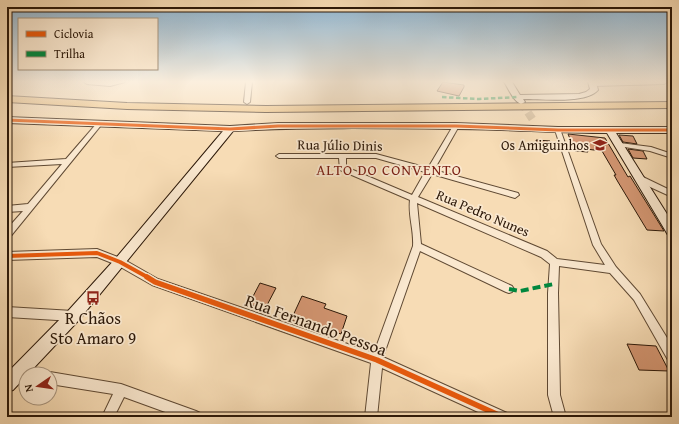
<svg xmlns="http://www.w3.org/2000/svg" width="679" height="424" font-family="'Gentium Book Plus',serif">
<rect width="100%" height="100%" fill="#f7dcb5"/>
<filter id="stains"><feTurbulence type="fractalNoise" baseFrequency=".005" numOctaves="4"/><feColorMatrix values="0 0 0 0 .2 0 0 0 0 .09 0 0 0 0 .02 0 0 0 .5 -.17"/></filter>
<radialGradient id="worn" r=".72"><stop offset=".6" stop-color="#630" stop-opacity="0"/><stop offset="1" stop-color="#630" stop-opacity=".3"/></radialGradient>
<g fill="#d49672" stroke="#2c1808">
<path d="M443,82L464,85V87L459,96L437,91Z"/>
<path d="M568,134L605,138L628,177L630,176L664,231L647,230L618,182L614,175H616L602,151L586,149L588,152L575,151Z"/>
<path d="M619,135L633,136L637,144L623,142Z"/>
<path d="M536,140L550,141L554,150L539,148Z"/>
<path d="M628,149L643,151L647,159L633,158Z"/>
<path d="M260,283L276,288L265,309L249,304Z"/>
<path d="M302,296L326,304L324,308L347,316L341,334L316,326L315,329L291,320Z"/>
<path d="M627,344L656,346L669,371L639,370Z"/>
</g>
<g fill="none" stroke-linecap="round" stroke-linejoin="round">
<path stroke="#ceb592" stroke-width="8" stroke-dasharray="8 4.5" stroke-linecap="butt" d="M521,102L533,120"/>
<defs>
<g id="street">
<path d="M84,82H125L110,86L87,84Z"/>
<path d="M246,82H252L250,102L247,104L244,102Z"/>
<path d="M612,82H667L664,84L593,86L590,84L593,82Z"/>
<path d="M100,121L102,122V124L10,237L7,238V229L23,211L7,212V206L28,204L62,164L7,167V163L66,159L98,122Z"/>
<path d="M456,124L459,126L434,170L518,193L519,195L515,198L432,174L418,197L547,251L557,259L605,265L593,245L555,130L558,128L560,129L601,244L616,267L640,294L672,346V361L668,360L634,300L610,273L559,266L558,293L560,395L566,417H554L548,395V293L550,264L541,257L417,203L421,244L512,286L514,289L512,292L509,293L506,292L420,251L383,357L507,413L509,417H489L382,368L377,417H365L371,363L152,285L117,265L97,257L7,260V252L97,249L123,259L158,279L374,353L413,246C414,230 408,215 410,200L340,170L339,158H279L276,156L279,154H376L428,168L453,126ZM346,158H376L425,172L412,195L346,167Z"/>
<path d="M620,143L651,147L672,154V158L650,151L618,146V144Z"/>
<path d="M637,177H643L672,191V197L637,181L636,179Z"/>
<path d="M7,307L73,311L77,313L78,316L77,319L73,321L7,317Z"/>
<path d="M50,372L121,384L196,411L200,413L202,417H179L124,397L114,417H102L113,394L50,384V374H46Z"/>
</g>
<g id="secondary">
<path d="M504,82H512L520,95L579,94L586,92L590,89L588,82H596L598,90C586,104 541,99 523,99L525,102L521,104C513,101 509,89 504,82Z"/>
<path d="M7,117L230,126L278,123H456L558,127H672V133H616L672,222V236L668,235L607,133C556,133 506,129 455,129C381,128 306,127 233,131L78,321L13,390L7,392V373L68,311L116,258L223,131L7,123Z"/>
</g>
<path id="highway" d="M7,96L127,103L266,106L672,102V108L266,112L127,109L7,102Z"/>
</defs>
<use href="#street" stroke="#5f4933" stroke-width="2"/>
<use href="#secondary" stroke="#2c1808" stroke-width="2"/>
<use href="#highway" stroke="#2c1808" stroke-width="2"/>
<use href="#street" fill="#fae8cf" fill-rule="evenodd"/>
<use href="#secondary" fill="#fae8cf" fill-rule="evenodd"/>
<use href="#highway" fill="#ecbe7a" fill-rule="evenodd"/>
<path stroke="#00873e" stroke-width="2.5" stroke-dasharray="4.5 2.5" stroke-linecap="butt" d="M442,97L479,99L517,97"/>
<path stroke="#00873e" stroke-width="4" stroke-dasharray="8 4" stroke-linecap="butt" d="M509,289L520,291L554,284"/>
<defs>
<path id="cycleway-far2" d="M7,120L230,129L278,126H456L558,130H672"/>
<path id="cycleway-far1" d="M7,256L97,253L120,262L149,278"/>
<path id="cycleway" d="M147,277L155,282L377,360L503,417"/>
</defs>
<use href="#cycleway-far2" stroke="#fae8cf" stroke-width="5"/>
<use href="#cycleway-far1" stroke="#fae8cf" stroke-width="6"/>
<use href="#cycleway" stroke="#fae8cf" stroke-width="8"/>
<use href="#cycleway-far2" stroke="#e8590c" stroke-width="3"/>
<use href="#cycleway-far1" stroke="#e8590c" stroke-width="4"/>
<use href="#cycleway" stroke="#e8590c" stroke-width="5.5"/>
</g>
<linearGradient id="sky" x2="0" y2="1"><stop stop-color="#8cb6d5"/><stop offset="0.58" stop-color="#fbefde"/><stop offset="1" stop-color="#fbefde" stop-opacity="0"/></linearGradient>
<rect width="679" height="141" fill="url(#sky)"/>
<defs>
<symbol id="school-bare" viewBox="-9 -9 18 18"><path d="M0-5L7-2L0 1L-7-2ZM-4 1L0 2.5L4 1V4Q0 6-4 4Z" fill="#8f2418" stroke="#fae8cf" stroke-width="2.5" paint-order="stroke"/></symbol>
<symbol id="bus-bare" viewBox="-9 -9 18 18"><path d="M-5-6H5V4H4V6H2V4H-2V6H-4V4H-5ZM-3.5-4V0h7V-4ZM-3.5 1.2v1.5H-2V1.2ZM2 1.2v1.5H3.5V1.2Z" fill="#8f2418" stroke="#fae8cf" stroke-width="2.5" paint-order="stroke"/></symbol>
</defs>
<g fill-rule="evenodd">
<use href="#school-bare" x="590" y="135" width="20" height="20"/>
<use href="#bus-bare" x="83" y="288" width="20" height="20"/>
</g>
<g text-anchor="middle" stroke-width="3.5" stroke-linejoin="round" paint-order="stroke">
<g font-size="14" fill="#2c1808" stroke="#fae8cf">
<text transform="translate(340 145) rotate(1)" y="5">Rua Júlio Dinis</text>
<text transform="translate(483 213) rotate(23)" y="5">Rua Pedro Nunes</text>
</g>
<g font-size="14" fill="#2c1808" stroke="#fae8cf" text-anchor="end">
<text x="589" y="150">Os Amiguinhos</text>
</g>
<g font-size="15" letter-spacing="1" fill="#7a1f14" stroke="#fae8cf">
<text x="389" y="175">ALTO DO CONVENTO</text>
</g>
<g font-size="17" fill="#2c1808" stroke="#fae8cf">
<text x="93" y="324">R Chãos<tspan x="93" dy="20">Sto Amaro 9</tspan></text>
</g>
<g font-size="17" fill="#2c1808" stroke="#fae8cf">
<text transform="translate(316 325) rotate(20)" y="6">Rua Fernando Pessoa</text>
</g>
</g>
<rect width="679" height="424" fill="none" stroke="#f7dcb5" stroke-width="24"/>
<rect x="8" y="8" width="663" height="408" fill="none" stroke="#2c1808" stroke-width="2"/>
<rect x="12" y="12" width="655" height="400" fill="none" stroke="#2c1808"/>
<rect x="18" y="18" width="140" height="52" fill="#fae8cf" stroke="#a8957f"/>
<rect x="26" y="31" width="20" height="6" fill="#e8590c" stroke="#a8957f"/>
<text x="54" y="38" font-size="12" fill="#2c1808">Ciclovia</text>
<rect x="26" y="51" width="20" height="6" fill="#00873e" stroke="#a8957f"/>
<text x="54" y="58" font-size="12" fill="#2c1808">Trilha</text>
<g transform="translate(38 386) rotate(257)"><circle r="19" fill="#fae8cf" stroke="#a8957f"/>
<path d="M0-3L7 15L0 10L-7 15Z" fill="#8f2418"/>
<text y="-6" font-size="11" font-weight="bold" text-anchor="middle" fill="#2c1808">N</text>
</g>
<rect width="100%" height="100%" filter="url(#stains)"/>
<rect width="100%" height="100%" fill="url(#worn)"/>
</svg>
